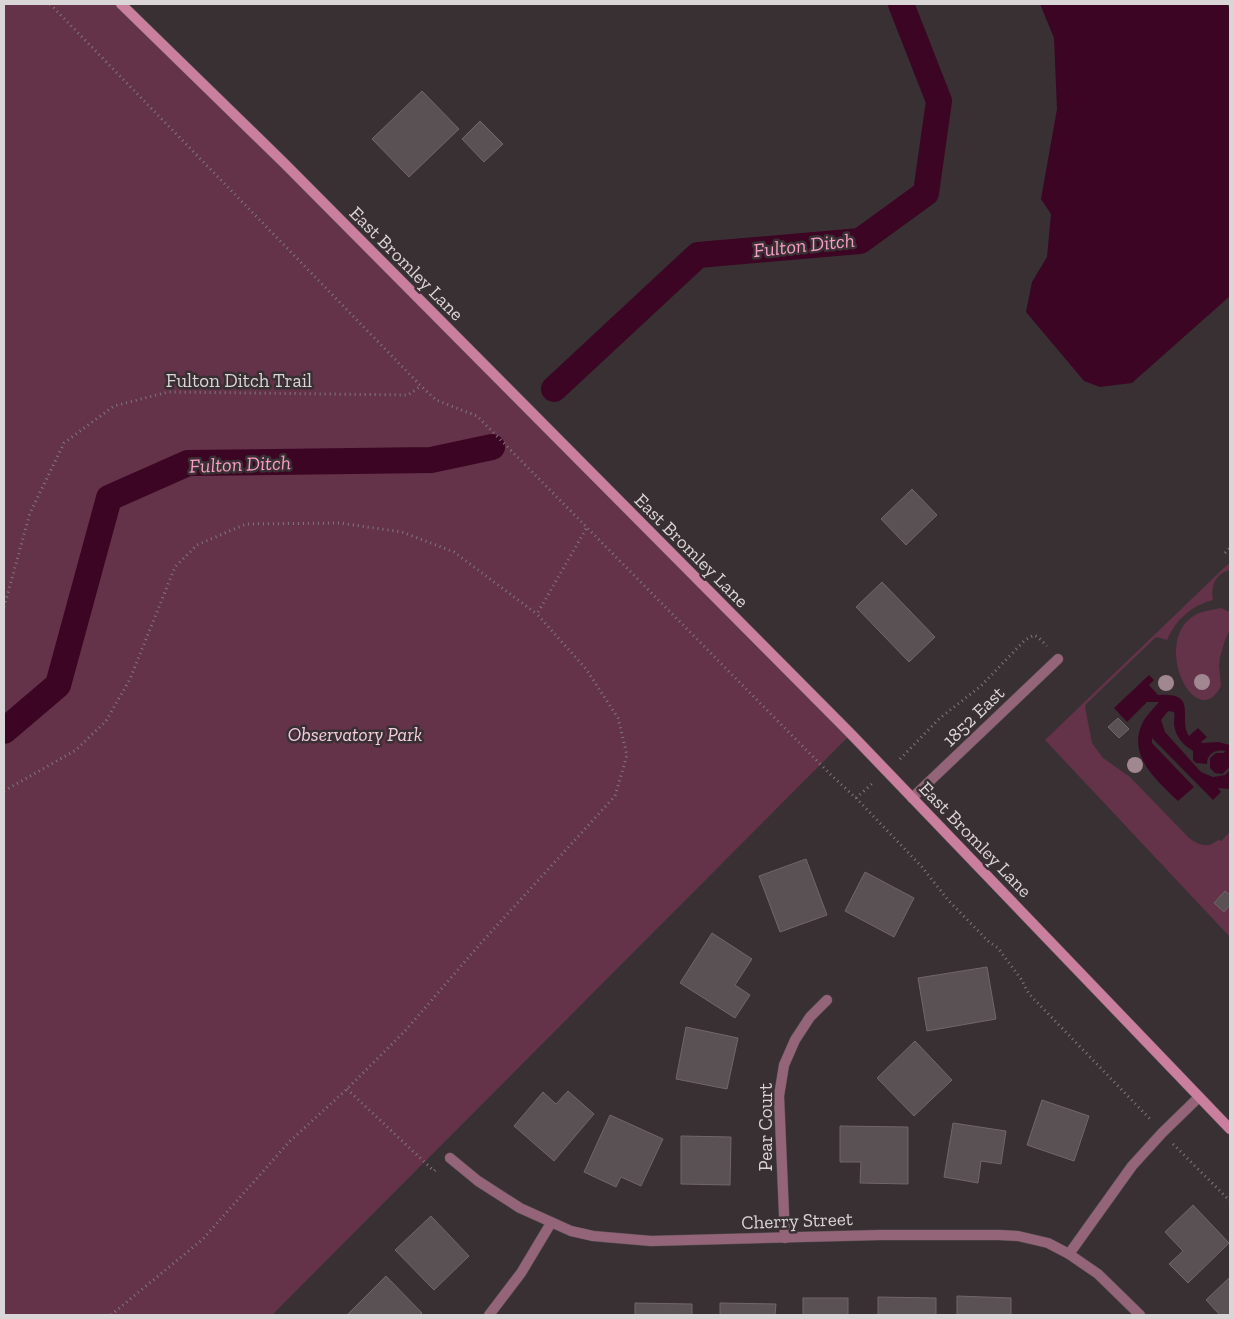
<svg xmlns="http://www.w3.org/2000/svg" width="1234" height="1319" font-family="'Zilla Slab',serif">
<rect width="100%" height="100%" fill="#393033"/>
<g fill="#643249">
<path d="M4,4H121L851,734L272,1315H4Z"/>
<path d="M1230,564V570C1216,573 1210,586 1213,600C1191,606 1176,619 1167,640L1156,637L1086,704L1085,707L1092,743L1103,758L1130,777L1189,838C1199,845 1208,849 1218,840L1221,841L1230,832V895L1225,891L1214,903L1224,912L1230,905V937L1045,740L1227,565Z"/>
<path d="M1221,608L1230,612V629L1225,640L1220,657L1219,666L1221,686C1197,734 1152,646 1192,617C1200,611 1212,610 1221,608Z"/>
</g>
<g fill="#3c0523">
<path d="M1040,4H1227L1230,10V296L1132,383L1100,387L1084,381L1026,312L1032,282L1047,257L1051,214L1041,199L1057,109L1054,38Z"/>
<path d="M1149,675L1154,680L1149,685L1158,695C1200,692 1177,719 1189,736L1198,728L1207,737L1201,742L1202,743L1218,742L1230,745V757H1229L1230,767L1222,774L1215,773L1210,768V758L1216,753H1224L1225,751C1215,749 1207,754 1207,764L1196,763L1193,760V751C1183,745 1175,736 1174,724C1174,719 1175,716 1174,712L1168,711L1161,720L1165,732L1201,772L1213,777L1225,775L1230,770V789L1218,788L1221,792L1213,800L1152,738V743L1194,787L1178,801C1156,780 1125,754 1144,720C1148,714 1154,708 1159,702H1147L1127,722L1114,708Z"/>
</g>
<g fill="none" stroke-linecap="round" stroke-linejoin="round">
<g stroke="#3c0523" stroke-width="26">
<path d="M554,389L698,255L860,241L926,193L939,101L901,4"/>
<path d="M4,731L58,685L109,498L188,463L431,460L492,447"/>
</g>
</g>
<g fill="#5a5155" stroke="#71676b">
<path d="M422,91L459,129L409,177L372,139Z"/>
<path d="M480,121L503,144L484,162L462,139Z"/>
<path d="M912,489L937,515L906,545L881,519Z"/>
<path d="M882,582L935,637L909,662L856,607Z"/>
<path d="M1118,718L1129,729L1119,738L1108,727Z"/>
<path d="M806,859L827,915L780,932L759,876Z"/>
<path d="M865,872L914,898L894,937L845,911Z"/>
<path d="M1225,891L1230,895V905L1224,912L1214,903Z"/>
<path d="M712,933L752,959L735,985L750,995L735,1018L680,983Z"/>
<path d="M987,967L996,1019L927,1031L918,978Z"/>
<path d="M686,1027L738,1038L727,1089L676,1079Z"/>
<path d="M915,1041L952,1080L914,1116L877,1078Z"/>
<path d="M568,1091L594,1114L554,1161L514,1126L543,1092L556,1104Z"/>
<path d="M1042,1100L1089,1116L1074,1161L1027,1145Z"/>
<path d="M610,1115L663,1139L641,1186L621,1177L616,1187L584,1172Z"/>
<path d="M953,1123L1006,1131L1001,1164L981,1161L978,1183L944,1177Z"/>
<path d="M840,1126L908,1127V1184L860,1183L861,1162H840Z"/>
<path d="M681,1136L731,1137L730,1185L681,1184Z"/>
<path d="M1193,1205L1229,1243L1188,1283L1169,1264L1183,1251L1165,1232Z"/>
<path d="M431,1216L469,1256L434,1290L395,1250Z"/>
<path d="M386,1276L422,1313L419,1315H347Z"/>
<path d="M1230,1277V1315H1220L1206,1300Z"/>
<path d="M957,1296L1011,1298V1315H957Z"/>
<path d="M878,1297L936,1298V1315H878Z"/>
<rect x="803" y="1298" width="45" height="17"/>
<path d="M635,1303L692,1304V1315H635Z"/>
<path d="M720,1303L776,1304L775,1315H720Z"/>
</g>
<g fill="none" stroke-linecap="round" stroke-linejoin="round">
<defs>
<path id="service" d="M912,798L1058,659"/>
<g id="minor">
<path d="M450,1158L478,1181L520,1208L571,1231L593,1236L651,1241L880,1235H999L1018,1236L1048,1243L1069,1254L1098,1274L1140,1315"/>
<path d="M785,1238L779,1096L784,1065L795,1040L810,1017L827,1000"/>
<path d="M1069,1254L1132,1166L1162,1133L1199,1097"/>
<path d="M489,1315L521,1273L551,1223"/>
</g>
<path id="secondary" d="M121,4L285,164L851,734L1230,1129"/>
</defs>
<use href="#service" stroke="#564e51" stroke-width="11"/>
<use href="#minor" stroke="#564e51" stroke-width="11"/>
<use href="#secondary" stroke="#564e51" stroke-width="11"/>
<g stroke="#80797c" stroke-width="3" stroke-dasharray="1 4" stroke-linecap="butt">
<path d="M50,4L421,386L436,400L477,416L831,775L856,798L922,867L948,900L989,942L998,948L1021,979L1029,994L1152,1121"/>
<path d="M1225,553L1230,548"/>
<path d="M4,607L30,513L64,443L114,406L168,392L408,395L421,386"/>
<path d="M900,759L940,718L981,686L1025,640L1034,635L1038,637L1047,646"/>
<path d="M4,791L76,750L106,721L130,679L175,567L197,545L246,524L340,523L402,532L454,552L537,614"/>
<path d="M856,798L874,782"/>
<path d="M347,1089L434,1171L437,1168"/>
<path d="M1173,1144L1230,1201"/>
<path d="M111,1315L203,1239L289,1142L347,1089L405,1031L481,943L615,796L627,755L618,718L586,669L537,614L587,527"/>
</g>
<use href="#service" stroke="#946478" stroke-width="10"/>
<use href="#minor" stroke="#946478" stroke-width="10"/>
<use href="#secondary" stroke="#ca7f9f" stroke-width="10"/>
</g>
<g fill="#a08790">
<circle cx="1202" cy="682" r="8"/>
<circle cx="1166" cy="683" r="8"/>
<circle cx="1135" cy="765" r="8"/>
</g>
<g text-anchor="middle" stroke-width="5" stroke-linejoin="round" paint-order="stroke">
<g font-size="19" fill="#dad5d7" stroke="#393033">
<text transform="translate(407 263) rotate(45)" y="7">East Bromley Lane</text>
<text x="239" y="387">Fulton Ditch Trail</text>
<text transform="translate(692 550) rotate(45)" y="7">East Bromley Lane</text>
<text transform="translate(973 716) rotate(-44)" y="7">1852 East</text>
<text transform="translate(976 839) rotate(46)" y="7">East Bromley Lane</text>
<text transform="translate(765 1127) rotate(-90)" y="7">Pear Court</text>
<text transform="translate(797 1220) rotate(-2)" y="7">Cherry Street</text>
</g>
<g font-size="19" font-style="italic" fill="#f5cedd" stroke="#393033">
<text x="355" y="741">Observatory Park</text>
</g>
<g font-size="20" font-style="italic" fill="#fa9ec6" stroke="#393033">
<text transform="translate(804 245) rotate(-6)" y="7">Fulton Ditch</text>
<text transform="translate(240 464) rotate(-2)" y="7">Fulton Ditch</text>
</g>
</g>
<rect width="1234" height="1319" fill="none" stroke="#dad5d7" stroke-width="10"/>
</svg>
